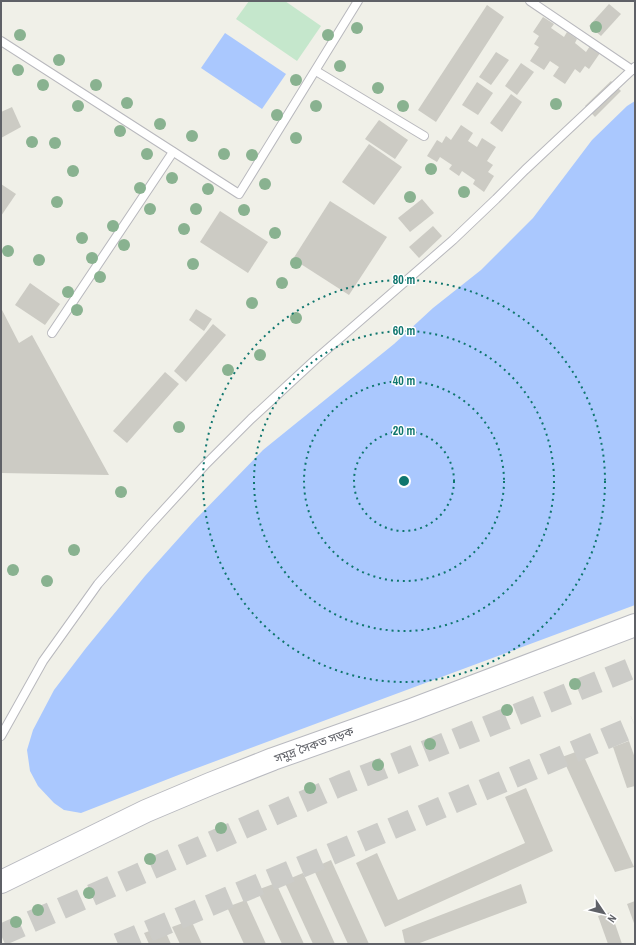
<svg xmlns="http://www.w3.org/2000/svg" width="636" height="945" font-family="'Archivo Narrow','Noto Sans Bengali',sans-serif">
<rect width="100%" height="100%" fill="#f0f0e8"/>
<path fill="#c5e7cc" d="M249,1H285L321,26L297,61L236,19Z"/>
<g fill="#aac8fe">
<path d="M225,33L286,74L262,109L201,68Z"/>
<path d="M635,101V605L181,774L81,813L64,810L54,803L38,786L30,771L27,750L33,730L54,690L86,648L145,576L196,519L263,450L394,344L433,308L481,270L533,218L592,140L627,106Z"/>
</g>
<g fill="#cccbc4">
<path d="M609,4L621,14L601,36L589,26Z"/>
<path d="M487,5L504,17L436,122L418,110Z"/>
<path d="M543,17L554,24L551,28L564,37L567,32L577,39L575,43L586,52L590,46L600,53L589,69L585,66L580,73L575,69L565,84L553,76L559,67L550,61L544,70L530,61L539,47L534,44L539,36L533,32Z"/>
<path d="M496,52L509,60L491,85L479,77Z"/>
<path d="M521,63L534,72L517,95L505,86Z"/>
<path d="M611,81L621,91L595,117L585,106Z"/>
<path d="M477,82L493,93L478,115L462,105Z"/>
<path d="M511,94L522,102L502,132L490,123Z"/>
<path d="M12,107L21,127L1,138V112Z"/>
<path d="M379,120L408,140L395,159L365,139Z"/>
<path d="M461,125L473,133L468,141L477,147L482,138L496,147L487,161L493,165L488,172L494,176L484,192L473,184L475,180L462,171L459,176L449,169L452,165L440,157L437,162L427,156L437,140L442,143L446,136L451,140Z"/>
<path d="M369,144L402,167L374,205L342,182Z"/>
<path d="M1,184L16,194L1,216Z"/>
<path d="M422,199L434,213L410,232L398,218Z"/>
<path d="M330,201L387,237L349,295L293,259Z"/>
<path d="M220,211L268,242L248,273L200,242Z"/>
<path d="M433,226L442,236L419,258L409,247Z"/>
<path d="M30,283L60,304L45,325L15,305Z"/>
<path d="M1,308L19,343L32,335L109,475L1,473Z"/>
<path d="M196,309L212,319L204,331L189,320Z"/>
<path d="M213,324L226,335L186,382L174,371Z"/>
<path d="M165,372L179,384L127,443L113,431Z"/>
<path d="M629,741L635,758V786L627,788L613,747Z"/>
<path d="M581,750L634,867L615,872L562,757Z"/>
<path d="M526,788L553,851L385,927L356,863L377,853L398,900L525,843L505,797Z"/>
<path d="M331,860L369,944H348L313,868Z"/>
<path d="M303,873L335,944H313L284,881Z"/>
<path d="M276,883L304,944H282L257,890Z"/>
<path d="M521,884L527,903L417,944H405L402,930Z"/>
<path d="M246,900L266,944H244L227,907Z"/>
<path d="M635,901V926L627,904Z"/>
<path d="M611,912L622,944H608L598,916Z"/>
<path d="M191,920L202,944H180L172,927Z"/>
<path d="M163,926L171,944H149L144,933Z"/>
</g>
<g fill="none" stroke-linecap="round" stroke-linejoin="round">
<g stroke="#ccccc8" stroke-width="22" stroke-dasharray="22 11" stroke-linecap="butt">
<path d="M1,935L339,786L635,667"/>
<path d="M118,944L635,726"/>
</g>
<defs>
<g id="lane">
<path d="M530,1L632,70"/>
<path d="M1,41L239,194L358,1"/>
<path d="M316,71L424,136"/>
<path d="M52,333L173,152"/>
<path d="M1,736L43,661L98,584L150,525L205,465L251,419L316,359L453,240L496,199L525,170L635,67"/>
</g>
<path id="secondary" d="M1,882L146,811L210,784L273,759L411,710L635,625"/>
</defs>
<use href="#lane" stroke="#b8b8bd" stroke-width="10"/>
<use href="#secondary" stroke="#b9bac0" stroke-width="24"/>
<use href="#lane" stroke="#fff" stroke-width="8"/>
<use href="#secondary" stroke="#fff" stroke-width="22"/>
</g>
<g fill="#89b290">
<circle cx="596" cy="27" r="6"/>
<circle cx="357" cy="28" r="6"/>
<circle cx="20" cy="35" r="6"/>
<circle cx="328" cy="35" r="6"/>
<circle cx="59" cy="60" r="6"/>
<circle cx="340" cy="66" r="6"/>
<circle cx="18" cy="70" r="6"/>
<circle cx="296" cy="80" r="6"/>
<circle cx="43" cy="85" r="6"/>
<circle cx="96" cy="85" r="6"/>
<circle cx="378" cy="88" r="6"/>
<circle cx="127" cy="103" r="6"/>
<circle cx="556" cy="104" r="6"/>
<circle cx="78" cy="106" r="6"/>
<circle cx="316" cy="106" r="6"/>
<circle cx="403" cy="106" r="6"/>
<circle cx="277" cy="115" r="6"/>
<circle cx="160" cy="124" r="6"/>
<circle cx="120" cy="131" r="6"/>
<circle cx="192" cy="136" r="6"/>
<circle cx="296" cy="138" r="6"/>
<circle cx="32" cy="142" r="6"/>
<circle cx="55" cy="143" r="6"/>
<circle cx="147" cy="154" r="6"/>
<circle cx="224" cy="154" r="6"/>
<circle cx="252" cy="155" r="6"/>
<circle cx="431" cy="169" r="6"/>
<circle cx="73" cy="171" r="6"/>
<circle cx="172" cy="178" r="6"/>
<circle cx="265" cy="184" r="6"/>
<circle cx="140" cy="188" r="6"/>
<circle cx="208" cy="189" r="6"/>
<circle cx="464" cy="192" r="6"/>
<circle cx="410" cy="197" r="6"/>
<circle cx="57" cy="202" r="6"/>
<circle cx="150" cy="209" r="6"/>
<circle cx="196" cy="209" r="6"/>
<circle cx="244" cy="210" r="6"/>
<circle cx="113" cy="226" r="6"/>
<circle cx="184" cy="229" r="6"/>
<circle cx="275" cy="233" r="6"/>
<circle cx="82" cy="238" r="6"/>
<circle cx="124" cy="245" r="6"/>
<circle cx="8" cy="251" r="6"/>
<circle cx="92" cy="258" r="6"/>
<circle cx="39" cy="260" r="6"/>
<circle cx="296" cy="263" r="6"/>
<circle cx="193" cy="264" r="6"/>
<circle cx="100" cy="277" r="6"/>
<circle cx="282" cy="283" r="6"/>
<circle cx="68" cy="292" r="6"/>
<circle cx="252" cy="303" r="6"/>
<circle cx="77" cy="310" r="6"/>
<circle cx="296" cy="318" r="6"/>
<circle cx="260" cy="355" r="6"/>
<circle cx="228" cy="370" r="6"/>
<circle cx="179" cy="427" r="6"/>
<circle cx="121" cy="492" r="6"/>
<circle cx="74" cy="550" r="6"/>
<circle cx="13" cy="570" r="6"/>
<circle cx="47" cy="581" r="6"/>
<circle cx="575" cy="684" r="6"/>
<circle cx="507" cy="710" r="6"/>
<circle cx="430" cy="744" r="6"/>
<circle cx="378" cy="765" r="6"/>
<circle cx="310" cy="788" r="6"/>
<circle cx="221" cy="828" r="6"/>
<circle cx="150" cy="859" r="6"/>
<circle cx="89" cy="893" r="6"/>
<circle cx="38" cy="910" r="6"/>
<circle cx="16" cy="922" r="6"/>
</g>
<g fill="none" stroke="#0f766e" stroke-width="2" stroke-dasharray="2 4">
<circle cx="404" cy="481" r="50"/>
<circle cx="404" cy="481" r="100"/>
<circle cx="404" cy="481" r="150"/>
<circle cx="404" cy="481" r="201"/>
</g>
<g text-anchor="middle" stroke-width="3" stroke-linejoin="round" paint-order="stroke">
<g font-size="12" fill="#5f6167" stroke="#fff">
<text transform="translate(314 745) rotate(-20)" y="4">সমুদ্র সৈকত সড়ক</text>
</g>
</g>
<circle cx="404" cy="481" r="6" fill="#0f766e" stroke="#fff" stroke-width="2"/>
<g font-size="12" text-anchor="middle" font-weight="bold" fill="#0f766e" stroke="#fff" stroke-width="3" stroke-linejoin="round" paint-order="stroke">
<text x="404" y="284">80 m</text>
<text x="404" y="335">60 m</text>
<text x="404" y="385">40 m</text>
<text x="404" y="435">20 m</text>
</g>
<rect width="636" height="945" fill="none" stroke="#5f6167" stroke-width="4"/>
<g transform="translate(604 913) rotate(125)" stroke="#ffffff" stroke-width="3" paint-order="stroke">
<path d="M0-3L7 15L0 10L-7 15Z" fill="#5f6167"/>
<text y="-6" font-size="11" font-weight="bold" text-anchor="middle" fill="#5f6167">N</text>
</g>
</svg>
